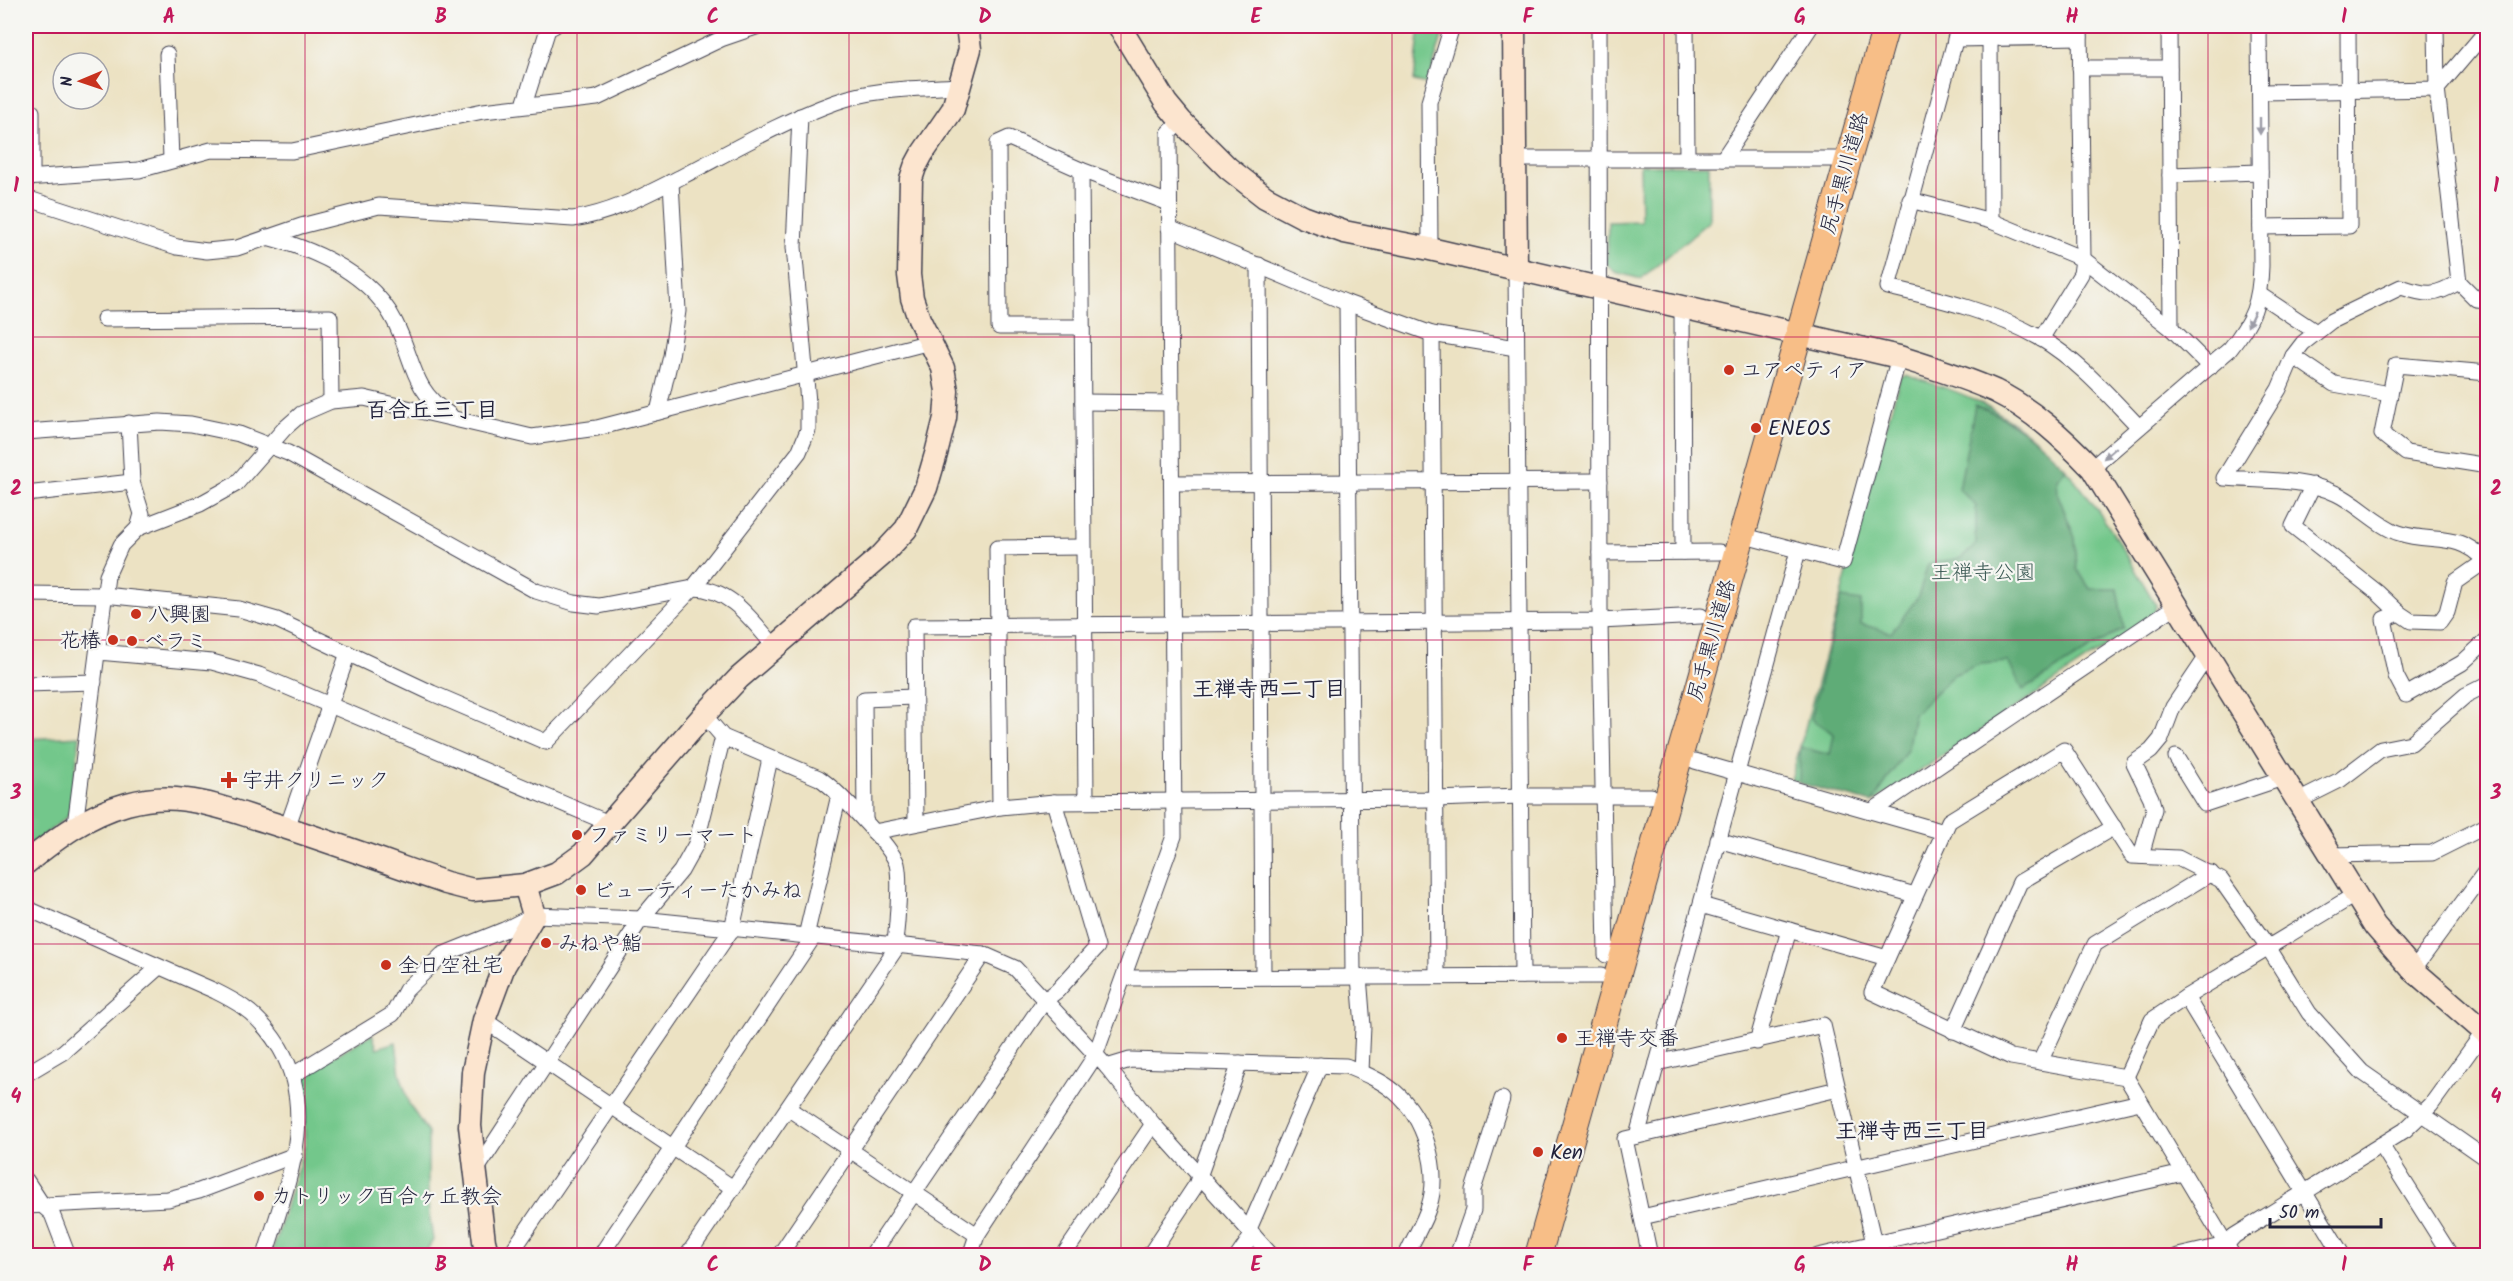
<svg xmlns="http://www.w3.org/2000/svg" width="2513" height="1281" font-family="Kalam,'Klee One',sans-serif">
<rect width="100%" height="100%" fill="#f6f6f2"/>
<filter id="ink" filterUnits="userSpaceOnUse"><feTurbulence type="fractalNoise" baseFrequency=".0167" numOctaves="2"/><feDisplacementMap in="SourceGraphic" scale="12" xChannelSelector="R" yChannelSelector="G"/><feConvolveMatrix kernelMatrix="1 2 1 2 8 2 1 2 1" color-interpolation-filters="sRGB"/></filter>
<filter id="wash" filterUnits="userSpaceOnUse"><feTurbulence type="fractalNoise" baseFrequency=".008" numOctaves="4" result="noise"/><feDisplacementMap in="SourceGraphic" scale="24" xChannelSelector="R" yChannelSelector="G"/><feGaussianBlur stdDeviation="1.35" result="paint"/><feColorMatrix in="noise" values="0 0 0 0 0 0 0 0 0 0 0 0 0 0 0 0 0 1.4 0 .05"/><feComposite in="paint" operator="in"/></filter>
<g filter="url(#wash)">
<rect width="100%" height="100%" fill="#ece2c3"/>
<g fill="#73c78b" stroke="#4a7463" stroke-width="1.5">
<path d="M1420,26H1445L1428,84L1414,81Z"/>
<path d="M1640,165H1709V221L1641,279L1615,272L1607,264L1608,222L1641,221Z"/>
<path d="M1906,375C1929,383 1953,389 1975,400C2067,445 2106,521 2156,605L2154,615L1872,803L1791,780L1900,377Z"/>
<path d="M80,736L70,811L67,817L26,849V739Z"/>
<path d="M372,1034L377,1048L396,1042L400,1074L409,1104L428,1133V1204L433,1240L424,1255L271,1256L305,1145L303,1078L305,1073Z"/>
</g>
<path fill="#5eac77" stroke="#406759" stroke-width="1.5" d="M1975,405C2011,418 2039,441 2066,468L2057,479L2058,495L2075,538L2077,569L2090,589H2117L2124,628L2023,690L2008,662L1980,664L1953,675L1914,714L1907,750L1872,803L1799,783L1800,747L1830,755L1834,734L1811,719L1841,598L1861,601V624L1891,633L1918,597L1928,564L1961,558L1976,544V506L1959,489Z"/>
</g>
<g filter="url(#ink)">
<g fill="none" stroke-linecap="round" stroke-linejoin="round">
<defs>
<g id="street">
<path d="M1599,26L1600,621L1606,955"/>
<path d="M1686,26L1687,159"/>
<path d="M1959,26L1888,287C1940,299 1994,312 2040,338C2079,361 2109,396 2139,427"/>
<path d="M2169,26L2171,328"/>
<path d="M1955,39L2080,37"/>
<path d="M1990,39L1991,221"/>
<path d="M167,54L171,159"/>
<path d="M2080,68H2169"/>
<path d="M2260,92L2437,89L2436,26"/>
<path d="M524,105L548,29L554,26"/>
<path d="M26,109L32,112V177"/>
<path d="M1515,159H1847"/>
<path d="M1723,159L1811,26"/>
<path d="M1081,170L1086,801"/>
<path d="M2170,175L2260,172"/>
<path d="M26,178L139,170L211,150L292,151L483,111L597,98L721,39L759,26"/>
<path d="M26,198L177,247L207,251L237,248L301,226L379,206L573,219C613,213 647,194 683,176C733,150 783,121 836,102C875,88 917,89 958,86"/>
<path d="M1910,200L1991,221L2083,259L2171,328L2210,367"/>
<path d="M2261,227L2349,226L2348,26"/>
<path d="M1169,228L1347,303L1432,334L1516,348"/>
<path d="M267,237C316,250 371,274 395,322C414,359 411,390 450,415"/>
<path d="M1430,249L1429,102L1452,26"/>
<path d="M1259,265L1263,976"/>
<path d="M1516,269L1522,976"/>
<path d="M2459,282L2437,89L2488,29"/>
<path d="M2260,295L2316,332"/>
<path d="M1347,303L1353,976"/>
<path d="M1682,308L1683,552"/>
<path d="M104,319L330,317L331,401"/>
<path d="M1081,327H999L998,143L1009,138L1081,170L1169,203"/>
<path d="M1432,334L1437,976"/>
<path d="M2041,339L2081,274L2083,259L2080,26"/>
<path d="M2293,356L2334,384L2390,394"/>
<path d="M2488,373L2396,365L2382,434L2406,453L2488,466"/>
<path d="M1083,402L1171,403"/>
<path d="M658,412L671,356L678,311L671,182"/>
<path d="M129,423L132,482L142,514L138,528"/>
<path d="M26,432L160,422L191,424L239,434L288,453L536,591L574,603L599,606L693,588C731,588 752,621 776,648"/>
<path d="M2092,468L2230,349C2253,320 2260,303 2261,266L2259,26"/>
<path d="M1172,483L1600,481"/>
<path d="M2313,485L2293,526L2378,593L2399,613"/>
<path d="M26,494L132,482"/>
<path d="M1741,535L1843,562L1899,357"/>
<path d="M1600,553L1719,552"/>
<path d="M2488,559L2455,582L2447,612L2440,622L2411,621L2399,613L2384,619L2396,676L2406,695L2462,663L2488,639"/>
<path d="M2484,560C2458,531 2431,544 2399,533C2378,526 2358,504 2337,494C2304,478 2261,481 2224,478L2279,389L2293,356L2303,343L2331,321L2401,287C2428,296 2435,296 2459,282L2476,299L2488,300"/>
<path d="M26,594L104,595L239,609L277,620L432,693L546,742L693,588L799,452L808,430V402L794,247L800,116"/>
<path d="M98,652L212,662L259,675L611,824"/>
<path d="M26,684L94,682"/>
<path d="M704,715L723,737L819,778C835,788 892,847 897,864C901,880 897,925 895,943"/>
<path d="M2176,757L2205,804L2283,778"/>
<path d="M1695,761L1944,832"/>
<path d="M2298,801L2340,780L2381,749L2411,743L2466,695L2488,684"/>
<path d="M1000,807L997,548L1083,547"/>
<path d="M1872,811L2177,605"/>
<path d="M865,821L864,699L914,697"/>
<path d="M916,823L914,626L1600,621L1701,616"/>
<path d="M75,825L107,576L121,545L138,528L200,504L236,484L284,429L301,414L331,401L364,398L532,437L597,428L930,342"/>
<path d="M287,828L348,653"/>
<path d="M874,832L1000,807L1054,802L1436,799L1520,796H1651"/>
<path d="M1718,840L1915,895"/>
<path d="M2331,855L2432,853L2488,825"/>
<path d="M2141,856L2154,809L2151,798L2134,763L2151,751L2161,739L2173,707L2208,655"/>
<path d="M1701,905L1887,958"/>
<path d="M26,908L215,991C225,996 235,1001 243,1007C259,1018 270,1032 280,1048C319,1115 285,1188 265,1256"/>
<path d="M806,936L839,795"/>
<path d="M2413,970L2488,868"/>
<path d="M1359,976L1363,1026L1361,1072"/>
<path d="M1124,978L1601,976"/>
<path d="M2186,997L2343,1256"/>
<path d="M484,1020L733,1188"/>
<path d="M1953,1031L2020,882L2114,827"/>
<path d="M1757,1042L1789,930"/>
<path d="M2040,1062L2095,944L2211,873"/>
<path d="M1657,1063L1823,1025L1877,1256"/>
<path d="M1107,1067L1130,1060L1346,1066C1363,1073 1381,1080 1395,1092C1424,1117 1441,1169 1429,1206C1424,1223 1413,1239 1406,1256"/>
<path d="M26,1074L63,1052L159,967"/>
<path d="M293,1075L393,1014L406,990L442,955L504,930L534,915L641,919L983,954L1015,968L1107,1067L1153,1124L1272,1256"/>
<path d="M2126,1077L2152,1020L2186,997L2356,894"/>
<path d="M789,1109L977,1235"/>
<path d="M1637,1136L1798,551"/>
<path d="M2381,1145L2451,1256"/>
<path d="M475,1172L641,919L681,871L696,844L723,737"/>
<path d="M26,1180L43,1206L52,1214L68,1256"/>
<path d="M26,1206L168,1199L199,1191L295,1155"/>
<path d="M1642,1217L2140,1102"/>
<path d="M1249,1229L1320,1065"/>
<path d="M509,1256L732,929L770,759"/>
<path d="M600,1256L814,936"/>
<path d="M687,1256L899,944"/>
<path d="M779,1256L983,954"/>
<path d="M871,1256L1045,1000L1057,991L1097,947L1054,802"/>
<path d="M970,1256L977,1235L1095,1056L1174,836L1169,133L1181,121"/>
<path d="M1063,1256L1153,1124"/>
<path d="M1149,1256L1196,1185L1240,1063"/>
<path d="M1238,1256L1253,1234"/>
<path d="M1457,1256L1473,1210V1190L1502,1099"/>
<path d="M1650,1256L1625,1139L1838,1089"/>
<path d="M1818,1256L2183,1173"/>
<path d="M2178,1256L2226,1245L2234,1236L2405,1130L2431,1105L2488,1026"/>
<path d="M2233,1256L2126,1077L2011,1057L1872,992L1949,821L2064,750L2132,856L2178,858L2221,880L2268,947L2309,1013L2362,1072L2488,1160"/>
</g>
<g id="secondary">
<path d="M1119,26L1166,103L1181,121L1228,168L1265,197L1303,217L1344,232L1430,249L1899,357C1931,367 1964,377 1995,391C2032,409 2064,439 2092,468L2375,926L2413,970L2488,1035"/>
<path d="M1514,26L1516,269"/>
<path d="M26,863C57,838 87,815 127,804C145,799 167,797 186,800C213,803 239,813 265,821C326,840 386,862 446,883L473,890L525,885L557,873L583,854L704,715L739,678L882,555L906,529L926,488L936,454L945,418L947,391L943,368L919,319L912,298L909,275L911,179L915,167L922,154L953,109L970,49L967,26"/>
<path d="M488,1256L484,1241L470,1126L473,1072L484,1020L504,966L534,915L525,885"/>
</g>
<path id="primary" d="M1538,1256L1886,26"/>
</defs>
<use href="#street" stroke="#403f4f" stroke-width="17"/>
<use href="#secondary" stroke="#403f4f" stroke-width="25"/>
<use href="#primary" stroke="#403f4f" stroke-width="28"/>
<use href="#street" stroke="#fff" stroke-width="15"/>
<use href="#secondary" stroke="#fce5cf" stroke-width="22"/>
<use href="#primary" stroke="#f7be87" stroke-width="26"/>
</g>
<defs><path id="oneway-solid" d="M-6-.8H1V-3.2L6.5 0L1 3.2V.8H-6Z" transform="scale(1.5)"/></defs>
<g fill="#9c9ca7">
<use href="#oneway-solid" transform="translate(2260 126) rotate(90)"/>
<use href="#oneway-solid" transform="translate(2251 319) rotate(115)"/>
<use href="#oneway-solid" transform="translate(2110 453) rotate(139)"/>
</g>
</g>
<path fill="none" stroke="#c2185b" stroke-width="1.5" stroke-opacity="0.55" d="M305,26V1256M577,26V1256M849,26V1256M1121,26V1256M1392,26V1256M1664,26V1256M1936,26V1256M2208,26V1256M26,337H2488M26,640H2488M26,944H2488"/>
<g fill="#c8321e" stroke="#f6f6f2" stroke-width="2">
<circle cx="1729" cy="370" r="6"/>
<circle cx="1756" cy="428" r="6"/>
<circle cx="136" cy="614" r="6"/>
<circle cx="113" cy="640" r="6"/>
<circle cx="132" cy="641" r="6"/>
<path d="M226 771h6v6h6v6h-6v6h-6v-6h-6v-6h6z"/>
<circle cx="577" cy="835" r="6"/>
<circle cx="581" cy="890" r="6"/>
<circle cx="546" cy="943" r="6"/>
<circle cx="386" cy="965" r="6"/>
<circle cx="1562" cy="1038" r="6"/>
<circle cx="1538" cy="1152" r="6"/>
<circle cx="259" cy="1196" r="6"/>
</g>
<g text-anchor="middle" stroke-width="4.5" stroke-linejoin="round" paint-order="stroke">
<g font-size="21" fill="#22223b" stroke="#f6f6f2">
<text transform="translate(1844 173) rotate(-74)" y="7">尻手黒川道路</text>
<text transform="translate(1711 640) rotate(-74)" y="7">尻手黒川道路</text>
</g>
<g font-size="21" fill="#22223b" stroke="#f6f6f2" text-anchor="start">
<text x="1741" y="377">ユアペティア</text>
<text x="1768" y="435">ENEOS</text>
<text x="148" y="621">八興園</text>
<text x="101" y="647" text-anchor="end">花椿</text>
<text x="144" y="648">ベラミ</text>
<text x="242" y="787">宇井クリニック</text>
<text x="589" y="842">ファミリーマート</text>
<text x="593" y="897">ビューティーたかみね</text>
<text x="558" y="950">みねや鮨</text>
<text x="398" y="972">全日空社宅</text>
<text x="1574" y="1045">王禅寺交番</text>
<text x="1550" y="1159">Ken</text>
<text x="271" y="1203">カトリック百合ヶ丘教会</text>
</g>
<g font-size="21" fill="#3e5c57" stroke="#f6f6f2">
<text x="1983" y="579">王禅寺公園</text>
</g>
<g font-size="22" font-weight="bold" fill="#22223b" stroke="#f6f6f2">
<text x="432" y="417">百合丘三丁目</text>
<text x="1269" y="696">王禅寺西二丁目</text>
<text x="1912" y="1138">王禅寺西三丁目</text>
</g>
</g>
<rect width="2513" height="1281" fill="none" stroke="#f6f6f2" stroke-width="66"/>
<g transform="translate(81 81) rotate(268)"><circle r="28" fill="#f6f6f2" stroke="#a1a1a9" stroke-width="1.5"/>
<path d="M0-4.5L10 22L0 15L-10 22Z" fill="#c8321e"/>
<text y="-9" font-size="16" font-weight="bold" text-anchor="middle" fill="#22223b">N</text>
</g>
<path d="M2270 1218v9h111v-9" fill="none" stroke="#22223b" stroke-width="3"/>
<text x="2279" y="1218" font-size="18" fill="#22223b" stroke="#f6f6f2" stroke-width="4.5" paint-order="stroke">50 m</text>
<rect x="33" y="33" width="2447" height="1215" fill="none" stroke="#c2185b" stroke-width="2"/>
<g font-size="20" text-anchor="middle" font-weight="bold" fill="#c2185b">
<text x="169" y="23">A</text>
<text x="441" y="23">B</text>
<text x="713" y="23">C</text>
<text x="985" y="23">D</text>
<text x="1256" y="23">E</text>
<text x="1528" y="23">F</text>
<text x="1800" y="23">G</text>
<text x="2072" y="23">H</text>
<text x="2344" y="23">I</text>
<text x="16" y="192">1</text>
<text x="2496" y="192">1</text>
<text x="16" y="495">2</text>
<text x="2496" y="495">2</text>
<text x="16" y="799">3</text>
<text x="2496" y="799">3</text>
<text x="16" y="1103">4</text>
<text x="2496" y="1103">4</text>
<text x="169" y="1271">A</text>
<text x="441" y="1271">B</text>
<text x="713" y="1271">C</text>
<text x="985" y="1271">D</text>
<text x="1256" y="1271">E</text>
<text x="1528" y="1271">F</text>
<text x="1800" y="1271">G</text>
<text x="2072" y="1271">H</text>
<text x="2344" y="1271">I</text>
</g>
</svg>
